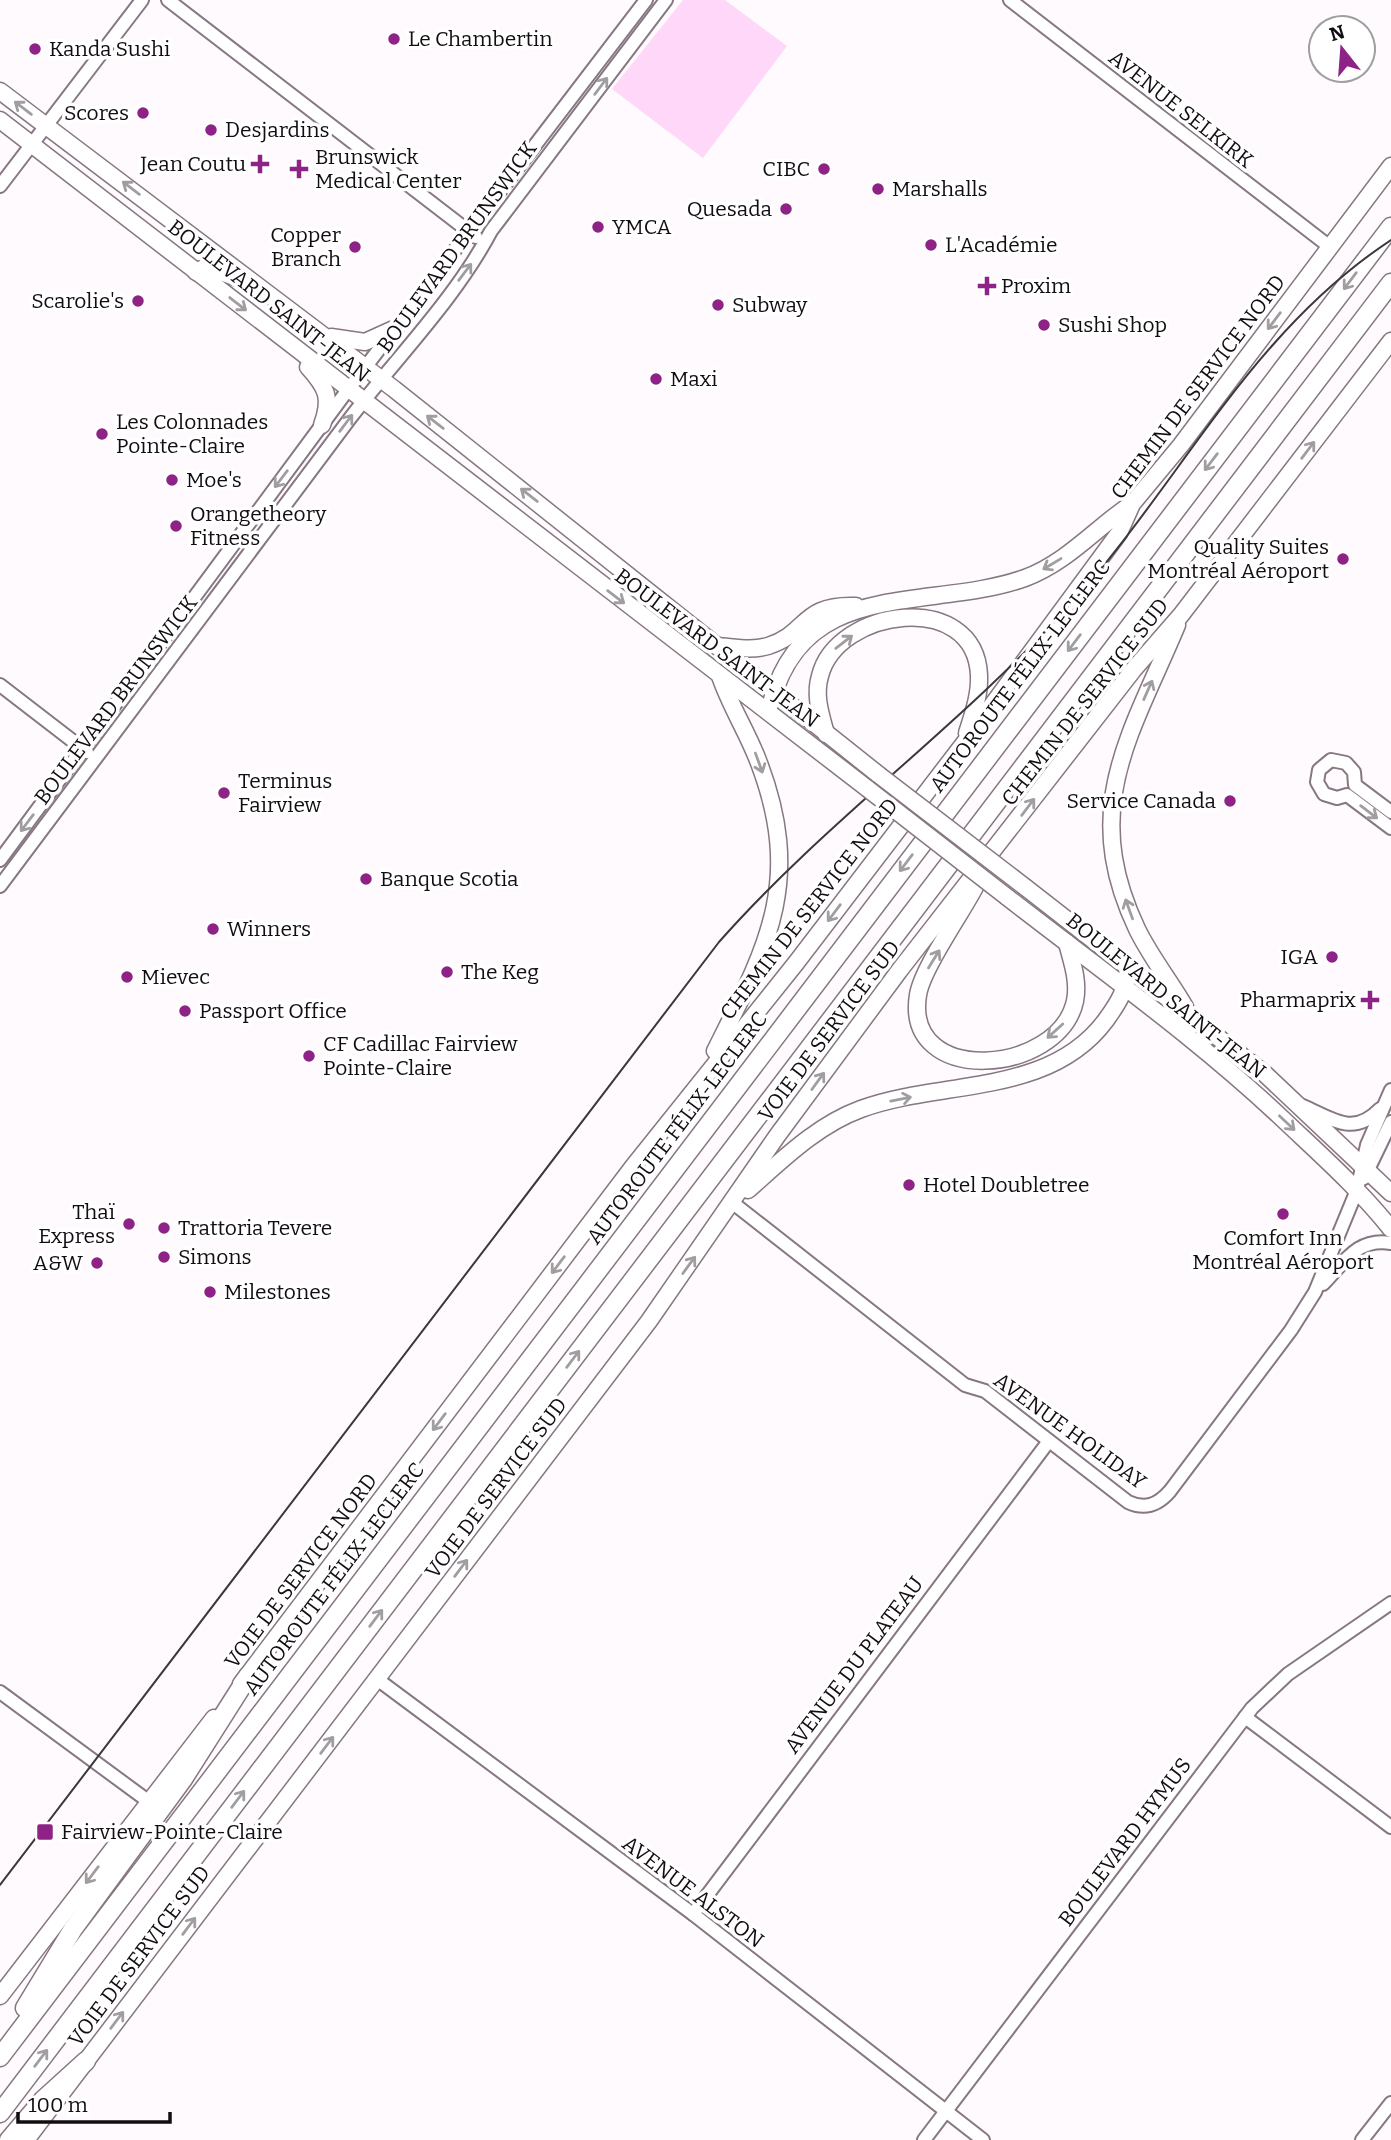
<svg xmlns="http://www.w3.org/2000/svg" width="1391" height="2140" font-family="Bitter,serif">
<rect width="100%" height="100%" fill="#fefafd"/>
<path fill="#ffd7f8" d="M683,0H725L787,46L703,158L612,89Z"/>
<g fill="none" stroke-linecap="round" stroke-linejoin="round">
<defs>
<g id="minor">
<path d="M168,0L476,237"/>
<path d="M1010,0L1330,247"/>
<path d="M0,186L142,0"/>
<path d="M0,685L87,752"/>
<path d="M1391,812L1355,785L1354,772L1346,763L1331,760L1319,770L1317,782L1324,794L1337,798L1347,795L1391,828"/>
<path d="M0,860L341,399L646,0"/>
<path d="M0,886L351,417C398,356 455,299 491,231L666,0"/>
<path d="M1303,1106C1333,1119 1353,1137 1380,1109"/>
<path d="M1364,1178L1391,1122"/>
<path d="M733,1203L965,1385L985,1391L1128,1502C1145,1510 1158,1505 1170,1491L1291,1330L1315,1292L1357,1190L1367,1145L1391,1090"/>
<path d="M1323,1284C1344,1263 1357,1237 1391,1243"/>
<path d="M377,1679L693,1914L983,2140"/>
<path d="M0,1692L148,1801"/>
<path d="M1245,1717L1391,1827"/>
<path d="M693,1914L1049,1441"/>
<path d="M924,2140L1252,1708L1288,1674L1391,1603"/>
<path d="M1362,2140L1391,2103"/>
</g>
<g id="major">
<path d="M0,91L394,389L879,775"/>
<path d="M0,120L868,789"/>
<path d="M196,272L206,267L249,282"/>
<path d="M331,337L365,342L396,328"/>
<path d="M308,367C327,388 332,398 322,425"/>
<path d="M1177,625C1131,735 1079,807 1137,929C1150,956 1170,981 1185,1007"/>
<path d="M717,646C734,647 751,651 768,646C809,633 800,604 856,606"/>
<path d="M771,703C805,575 930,612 1025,578C1066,563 1095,529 1130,505"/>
<path d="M826,734C821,715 814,696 820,676C837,608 975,589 979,675C980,695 973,714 967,733"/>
<path d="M975,887C961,914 922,969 918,995C903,1088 1059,1075 1075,1001C1079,981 1072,962 1067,943"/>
<path d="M1025,887L1265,1074L1391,1193"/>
<path d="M1007,897C1102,971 1200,1040 1287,1123C1323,1157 1360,1190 1391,1229"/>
<path d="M715,1051C767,947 804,882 759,763C748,733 730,706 720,676"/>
<path d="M748,1190C782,1160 817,1125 861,1109C943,1079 1049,1097 1106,1020C1119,1002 1127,989 1128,967"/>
<path d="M241,1684L632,1168L796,963L965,742L1119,533L1132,504L1181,445L1391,166"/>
<path d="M0,1996L214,1718"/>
<path d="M26,2140L649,1321L777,1136L899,971L1134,669L1181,615L1391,341"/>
</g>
<g id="highway">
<path d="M25,2008L73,1929L183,1779L249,1675"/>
<path d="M0,2057L1391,227"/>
<path d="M0,2113L1391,283"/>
<path d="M9,2140L43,2100L86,2061"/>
</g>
</defs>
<use href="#minor" stroke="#867783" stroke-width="16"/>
<use href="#major" stroke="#867783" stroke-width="19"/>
<use href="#highway" stroke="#867783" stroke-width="21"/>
<use href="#minor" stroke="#fff" stroke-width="12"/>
<use href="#major" stroke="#fff" stroke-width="16"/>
<use href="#highway" stroke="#fff" stroke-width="18"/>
<path stroke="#3c373c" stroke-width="2" d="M0,1885L719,942C826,821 958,728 1067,608C1180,485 1247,335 1391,240"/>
<defs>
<g id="major-bridge">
<path d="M879,775L1025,887"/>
<path d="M868,789L1007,897"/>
</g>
</defs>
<use href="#major-bridge" stroke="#867783" stroke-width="19" stroke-linecap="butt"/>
<use href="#major-bridge" stroke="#fff" stroke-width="16"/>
</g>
<defs><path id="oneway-shaft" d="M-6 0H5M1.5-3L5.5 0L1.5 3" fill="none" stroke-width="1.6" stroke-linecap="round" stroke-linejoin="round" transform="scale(1.75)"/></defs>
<g stroke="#a09ea0">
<use href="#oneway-shaft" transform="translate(601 86) rotate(-53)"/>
<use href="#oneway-shaft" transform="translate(23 108) rotate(-143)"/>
<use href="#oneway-shaft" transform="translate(131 188) rotate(-143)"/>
<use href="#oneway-shaft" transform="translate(465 272) rotate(-53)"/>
<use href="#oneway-shaft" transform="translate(1350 281) rotate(127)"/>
<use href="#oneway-shaft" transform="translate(238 304) rotate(38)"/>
<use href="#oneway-shaft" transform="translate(1274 321) rotate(127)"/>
<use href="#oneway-shaft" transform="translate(435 422) rotate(-142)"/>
<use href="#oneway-shaft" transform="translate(346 423) rotate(-53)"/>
<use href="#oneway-shaft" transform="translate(1308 450) rotate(-53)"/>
<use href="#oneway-shaft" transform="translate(1211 462) rotate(127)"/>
<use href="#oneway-shaft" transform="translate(281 479) rotate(127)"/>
<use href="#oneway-shaft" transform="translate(529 495) rotate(-142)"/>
<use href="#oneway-shaft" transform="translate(1052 564) rotate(149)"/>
<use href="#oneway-shaft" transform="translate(616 597) rotate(37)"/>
<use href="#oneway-shaft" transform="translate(844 642) rotate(-38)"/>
<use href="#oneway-shaft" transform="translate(1074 643) rotate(127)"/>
<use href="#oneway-shaft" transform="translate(1148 690) rotate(-66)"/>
<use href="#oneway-shaft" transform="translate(759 763) rotate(70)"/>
<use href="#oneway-shaft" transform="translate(1028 807) rotate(-53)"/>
<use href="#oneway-shaft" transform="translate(1369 812) rotate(37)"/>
<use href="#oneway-shaft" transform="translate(27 823) rotate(127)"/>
<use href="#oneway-shaft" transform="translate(906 863) rotate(127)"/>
<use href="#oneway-shaft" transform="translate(1129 909) rotate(-110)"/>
<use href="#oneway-shaft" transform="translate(834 913) rotate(127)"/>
<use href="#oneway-shaft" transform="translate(934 959) rotate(-58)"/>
<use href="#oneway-shaft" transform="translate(1055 1031) rotate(138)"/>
<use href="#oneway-shaft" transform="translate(818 1081) rotate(-54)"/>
<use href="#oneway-shaft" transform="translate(901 1099) rotate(-11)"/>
<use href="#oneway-shaft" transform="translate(1287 1123) rotate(43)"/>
<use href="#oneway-shaft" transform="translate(558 1265) rotate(127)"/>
<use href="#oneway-shaft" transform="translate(689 1265) rotate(-54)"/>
<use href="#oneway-shaft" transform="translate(573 1359) rotate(-53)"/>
<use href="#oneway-shaft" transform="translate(439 1422) rotate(127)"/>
<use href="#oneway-shaft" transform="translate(461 1568) rotate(-53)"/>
<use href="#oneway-shaft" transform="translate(376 1618) rotate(-53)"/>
<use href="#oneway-shaft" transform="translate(327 1745) rotate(-53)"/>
<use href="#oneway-shaft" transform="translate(238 1799) rotate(-53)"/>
<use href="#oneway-shaft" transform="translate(92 1875) rotate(127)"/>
<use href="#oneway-shaft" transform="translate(189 1926) rotate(-53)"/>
<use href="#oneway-shaft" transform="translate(117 2020) rotate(-53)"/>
<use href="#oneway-shaft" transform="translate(41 2058) rotate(-53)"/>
</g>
<g fill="#8e2286" stroke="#fff" stroke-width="2.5">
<circle cx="394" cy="39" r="7"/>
<circle cx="35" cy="49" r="7"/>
<circle cx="143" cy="113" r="7"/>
<circle cx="211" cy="130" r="7"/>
<path d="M256.5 153.5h7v7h7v7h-7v7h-7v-7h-7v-7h7z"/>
<path d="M295.5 158.5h7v7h7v7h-7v7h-7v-7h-7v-7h7z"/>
<circle cx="824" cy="169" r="7"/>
<circle cx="878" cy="189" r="7"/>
<circle cx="786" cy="209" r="7"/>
<circle cx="598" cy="227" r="7"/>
<circle cx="931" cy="245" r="7"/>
<circle cx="355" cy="247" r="7"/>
<path d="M983.5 275.5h7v7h7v7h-7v7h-7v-7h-7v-7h7z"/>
<circle cx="138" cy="301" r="7"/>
<circle cx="718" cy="305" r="7"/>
<circle cx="1044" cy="325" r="7"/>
<circle cx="656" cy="379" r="7"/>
<circle cx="102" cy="434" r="7"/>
<circle cx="172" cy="480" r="7"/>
<circle cx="176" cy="526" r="7"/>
<circle cx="1343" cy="559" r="7"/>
<circle cx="224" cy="793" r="7"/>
<circle cx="1230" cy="801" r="7"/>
<circle cx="366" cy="879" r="7"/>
<circle cx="213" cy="929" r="7"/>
<circle cx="1332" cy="957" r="7"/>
<circle cx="447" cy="972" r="7"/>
<circle cx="127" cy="977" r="7"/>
<path d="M1366.5 989.5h7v7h7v7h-7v7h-7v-7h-7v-7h7z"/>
<circle cx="185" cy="1011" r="7"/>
<circle cx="309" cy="1056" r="7"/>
<circle cx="909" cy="1185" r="7"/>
<circle cx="1283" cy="1214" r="7"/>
<circle cx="129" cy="1224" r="7"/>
<circle cx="164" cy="1228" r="7"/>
<circle cx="164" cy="1257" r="7"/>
<circle cx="97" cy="1263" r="7"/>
<circle cx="210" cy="1292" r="7"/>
<rect x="36" y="1823" width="18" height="18" rx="3.5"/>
</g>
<g text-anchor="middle" stroke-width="7" stroke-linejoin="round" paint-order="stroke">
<g font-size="21" fill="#120d12" stroke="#fff" text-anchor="start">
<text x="408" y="46">Le Chambertin</text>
<text x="49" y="56">Kanda Sushi</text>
<text x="129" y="120" text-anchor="end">Scores</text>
<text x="225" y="137">Desjardins</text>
<text x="315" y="164">Brunswick<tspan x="315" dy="24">Medical Center</tspan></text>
<text x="246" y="171" text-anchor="end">Jean Coutu</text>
<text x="810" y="176" text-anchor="end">CIBC</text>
<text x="892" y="196">Marshalls</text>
<text x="772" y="216" text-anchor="end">Quesada</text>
<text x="612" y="234">YMCA</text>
<text x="341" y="242" text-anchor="end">Copper<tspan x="341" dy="24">Branch</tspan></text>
<text x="945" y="252">L'Académie</text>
<text x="1001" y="293">Proxim</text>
<text x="124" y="308" text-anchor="end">Scarolie's</text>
<text x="732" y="312">Subway</text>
<text x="1058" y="332">Sushi Shop</text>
<text x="670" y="386">Maxi</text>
<text x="116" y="429">Les Colonnades<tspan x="116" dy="24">Pointe-Claire</tspan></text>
<text x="186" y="487">Moe's</text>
<text x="190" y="521">Orangetheory<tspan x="190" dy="24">Fitness</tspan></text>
<text x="1329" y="554" text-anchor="end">Quality Suites<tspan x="1329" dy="24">Montréal Aéroport</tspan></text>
<text x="238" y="788">Terminus<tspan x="238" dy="24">Fairview</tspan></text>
<text x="1216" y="808" text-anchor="end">Service Canada</text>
<text x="380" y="886">Banque Scotia</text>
<text x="227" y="936">Winners</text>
<text x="1318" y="964" text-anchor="end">IGA</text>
<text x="461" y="979">The Keg</text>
<text x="141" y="984">Mievec</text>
<text x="1356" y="1007" text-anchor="end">Pharmaprix</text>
<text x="199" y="1018">Passport Office</text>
<text x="323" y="1051">CF Cadillac Fairview<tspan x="323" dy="24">Pointe-Claire</tspan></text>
<text x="923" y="1192">Hotel Doubletree</text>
<text x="115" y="1219" text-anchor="end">Thaï<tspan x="115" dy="24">Express</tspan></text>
<text x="178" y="1235">Trattoria Tevere</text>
<text x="1283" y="1245" text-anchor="middle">Comfort Inn<tspan x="1283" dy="24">Montréal Aéroport</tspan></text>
<text x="178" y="1264">Simons</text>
<text x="83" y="1270" text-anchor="end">A&amp;W</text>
<text x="224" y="1299">Milestones</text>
<text x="61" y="1839">Fairview-Pointe-Claire</text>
</g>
<g font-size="21" fill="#120d12" stroke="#fff">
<text transform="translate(1181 109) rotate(38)" y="7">AVENUE SELKIRK</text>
<text transform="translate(457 247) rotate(-54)" y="7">BOULEVARD BRUNSWICK</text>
<text transform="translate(269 301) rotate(38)" y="7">BOULEVARD SAINT-JEAN</text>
<text transform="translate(1198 387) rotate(-53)" y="7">CHEMIN DE SERVICE NORD</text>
<text transform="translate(717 648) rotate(37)" y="7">BOULEVARD SAINT-JEAN</text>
<text transform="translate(1020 676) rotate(-53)" y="7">AUTOROUTE FÉLIX-LECLERC</text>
<text transform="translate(116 700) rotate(-53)" y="7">BOULEVARD BRUNSWICK</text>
<text transform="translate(1085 702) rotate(-52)" y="7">CHEMIN DE SERVICE SUD</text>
<text transform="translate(809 909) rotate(-52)" y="7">CHEMIN DE SERVICE NORD</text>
<text transform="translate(1166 996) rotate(39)" y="7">BOULEVARD SAINT-JEAN</text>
<text transform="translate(829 1031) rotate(-53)" y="7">VOIE DE SERVICE SUD</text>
<text transform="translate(677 1128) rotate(-53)" y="7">AUTOROUTE FÉLIX-LECLERC</text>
<text transform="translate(1070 1431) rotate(36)" y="7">AVENUE HOLIDAY</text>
<text transform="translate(496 1488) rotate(-53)" y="7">VOIE DE SERVICE SUD</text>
<text transform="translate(301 1571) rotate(-53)" y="7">VOIE DE SERVICE NORD</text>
<text transform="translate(334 1579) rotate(-53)" y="7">AUTOROUTE FÉLIX-LECLERC</text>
<text transform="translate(854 1665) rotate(-53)" y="7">AVENUE DU PLATEAU</text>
<text transform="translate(1125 1842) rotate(-53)" y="7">BOULEVARD HYMUS</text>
<text transform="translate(693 1892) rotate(37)" y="7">AVENUE ALSTON</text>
<text transform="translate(139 1956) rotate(-53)" y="7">VOIE DE SERVICE SUD</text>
</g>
</g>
<g transform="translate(1342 49) rotate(343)"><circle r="33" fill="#ffffff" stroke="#a09ea0" stroke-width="2"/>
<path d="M0-5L12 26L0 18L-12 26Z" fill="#8e2286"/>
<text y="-10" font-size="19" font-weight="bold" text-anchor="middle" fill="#120d12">N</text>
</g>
<path d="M18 2112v10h152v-10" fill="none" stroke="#120d12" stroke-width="3.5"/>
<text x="28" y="2112" font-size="21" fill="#120d12" stroke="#ffffff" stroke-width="5" paint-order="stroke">100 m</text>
</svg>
